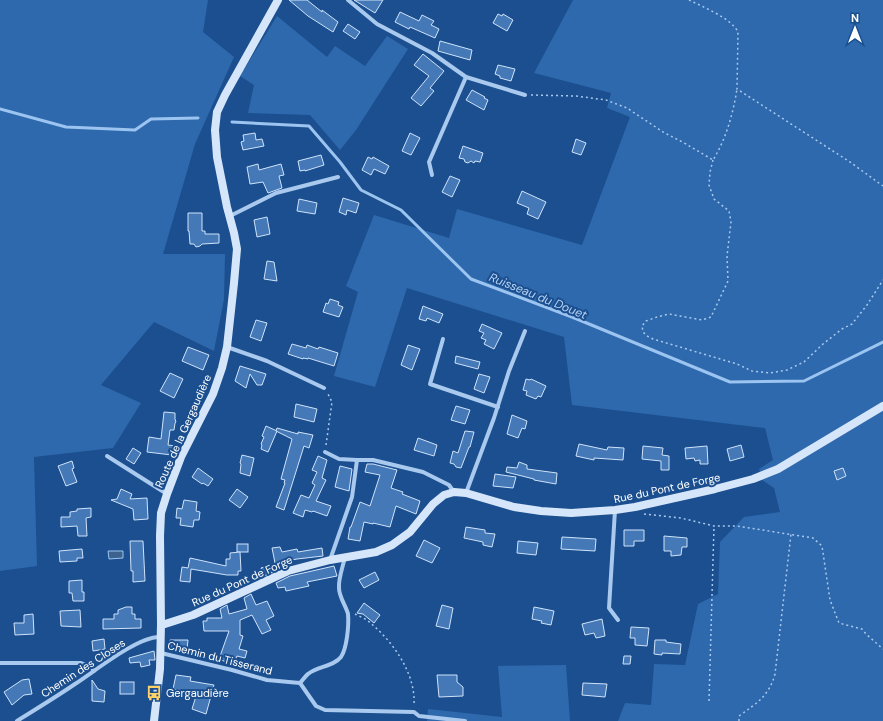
<svg xmlns="http://www.w3.org/2000/svg" width="883" height="721" font-family="'DM Sans',sans-serif">
<rect width="100%" height="100%" fill="#1b4f8f"/>
<g fill="#2e69ad">
<path d="M0,0H208L203,32L234,57L195,144L163,254H225L224,299L214,351L154,322L101,385L141,403L113,448L34,457L37,566L0,571Z"/>
<path d="M573,0H883V721H618L625,703L651,705L654,664L685,665L698,604L718,594L720,542L744,517L780,512L774,488L762,480L759,469L773,460L765,428L572,405L564,337L407,288L375,387L334,376L358,292L346,286L374,215L449,238L457,209L582,245L630,117L607,108L611,93L534,73Z"/>
<path d="M277,16L327,57L335,46L365,66L387,36L408,49L356,130L340,150L310,115L248,113L254,85L240,76Z"/>
<path d="M566,665L570,721H427L428,709L502,717L498,666Z"/>
</g>
<path fill="#3c6290" stroke="#9cc4f0" d="M108,551H123V558L109,559Z"/>
<g fill="none" stroke-linecap="round" stroke-linejoin="round">
<g stroke="#9cc4f0" stroke-width="3">
<path d="M0,109L66,127L135,130L151,119L198,118"/>
<path d="M232,122L309,126L340,162L361,190L401,210L471,279L572,317L730,382L804,381L883,342"/>
</g>
</g>
<g fill="#4478b7" stroke="#cfe3fa">
<path d="M289,0H307L322,12V10L338,22L333,32L308,16Z"/>
<path d="M354,0H383L375,13Z"/>
<path d="M400,12L419,21L422,15L434,21L431,25L439,29L435,38L410,27L409,29L395,22Z"/>
<path d="M498,14L502,16L503,14L513,20L507,31L493,23Z"/>
<path d="M348,24L360,32L355,39L343,31Z"/>
<path d="M440,41L472,50L470,60L438,51Z"/>
<path d="M423,54L444,71L430,88L434,91L421,106L411,98L429,76L414,65Z"/>
<path d="M498,65L515,69L511,81L500,78V76L495,74Z"/>
<path d="M472,90L485,97L484,98L488,100L484,110L466,100Z"/>
<path d="M255,133L256,140L262,139L264,146L243,150L241,142L244,141L243,135Z"/>
<path d="M410,133L420,138L411,155L402,151Z"/>
<path d="M576,139L586,143L581,155L572,152Z"/>
<path d="M463,146L483,153L480,162L475,161L474,163L471,161L468,163L465,162L464,159L459,158Z"/>
<path d="M321,155L324,165L305,171V170L300,171L298,161Z"/>
<path d="M368,157L372,159L373,157L389,166L385,174L374,169L371,175L362,170Z"/>
<path d="M258,164L259,170L281,164L284,175L279,176L282,188L268,193L263,182L250,184L247,167Z"/>
<path d="M450,176L460,180L452,197L442,192Z"/>
<path d="M522,191L546,202L538,219L527,214L529,208L517,203Z"/>
<path d="M343,198L359,203L356,213L347,210L346,215L339,212Z"/>
<path d="M299,199L317,203L315,214L297,211Z"/>
<path d="M188,213H202V231H205V234H219V243L202,244L200,246L196,247L194,244H190L189,231H188Z"/>
<path d="M267,217L270,234L257,237L254,220Z"/>
<path d="M267,261L274,262L277,281L264,279Z"/>
<path d="M330,299L339,302L338,305L343,307L339,317L323,312L326,303L328,304Z"/>
<path d="M423,306L443,314L439,323L427,318L426,321L419,319Z"/>
<path d="M256,320L267,323L261,341L250,337Z"/>
<path d="M482,324L502,333L494,349L484,344L486,340L481,338L484,333L479,331Z"/>
<path d="M292,344L306,348L307,345L318,349L319,347L338,353L334,366L308,358V359L303,358V359L288,354Z"/>
<path d="M408,345L420,349L412,370L401,365Z"/>
<path d="M188,347L209,355L203,370L182,361Z"/>
<path d="M456,356L480,362L478,369L455,363Z"/>
<path d="M240,366L266,374L262,385H257L250,374L246,388L235,381Z"/>
<path d="M170,373L183,379L174,398L160,391Z"/>
<path d="M479,374L490,377L484,393L474,389Z"/>
<path d="M526,379L530,380L531,379L546,386L541,397L538,396L536,399L526,395L527,391L523,390Z"/>
<path d="M296,404L317,409L314,422L294,417Z"/>
<path d="M456,406L470,410L465,424L451,420Z"/>
<path d="M164,412L175,413V419L176,422L175,423L174,430H170L168,445L176,446L172,455L147,452L149,437L161,439Z"/>
<path d="M512,415L527,421L525,429L522,428L518,438L507,434Z"/>
<path d="M266,426L277,431L268,452L261,449L262,445L261,444L264,437L262,436Z"/>
<path d="M277,428L298,434V432L313,435L309,448L304,446L284,510L276,507L285,483H284L285,480L281,479L292,439L276,431Z"/>
<path d="M465,431L474,432L470,447H469L461,468L456,467L454,464L450,463L453,451L458,453Z"/>
<path d="M418,438L437,445L434,456L414,450Z"/>
<path d="M579,444L607,450L608,447L624,448L623,460L594,458V460L576,456Z"/>
<path d="M741,445L744,457L730,461L727,449Z"/>
<path d="M643,446L663,448L662,455L669,456V470H661V461L642,459Z"/>
<path d="M707,446L708,464H700V460L695,461L694,458L686,459L685,448Z"/>
<path d="M133,448L141,453L134,464L126,459Z"/>
<path d="M242,455L254,458L250,476L240,473L241,464L240,463Z"/>
<path d="M318,456L327,460L322,478L326,480L316,501L331,506L327,516L313,511L312,512L305,510L303,517L293,513L301,495L309,498L315,485L312,483L317,472L312,470Z"/>
<path d="M72,461L74,468L72,469L77,482L66,486L58,466Z"/>
<path d="M519,462L527,465V469L557,473L556,484L534,480V479L506,472L507,467L517,468Z"/>
<path d="M367,464H373L397,470L391,488L403,492L402,494L420,501L416,514L396,506L390,527L373,523V524L364,522L360,541L348,539L350,527H351L360,502L370,506L380,475L365,472Z"/>
<path d="M340,466L352,469L349,491L335,487Z"/>
<path d="M198,468L213,479L208,486L203,483L202,484L192,477Z"/>
<path d="M843,468L846,476L837,480L834,471Z"/>
<path d="M495,474L516,477L513,488L493,486Z"/>
<path d="M121,489L132,494L130,499L147,498L148,519L134,520L133,509L111,500L117,499Z"/>
<path d="M237,489L248,497L240,508L229,500Z"/>
<path d="M184,500L197,502L196,511L200,512L199,520H194L193,527L180,525L181,518H176L177,508L182,509Z"/>
<path d="M91,508V517L86,518L87,536H78L77,526L61,527V517H70V512L77,511V509Z"/>
<path d="M466,527L485,530V533L495,534L492,547L483,545V542L464,538Z"/>
<path d="M624,530H644V541H634V546H624Z"/>
<path d="M664,536L687,538V547H682L681,555L671,556V551H664Z"/>
<path d="M562,537L596,539L595,551L561,549Z"/>
<path d="M424,540L440,548L432,563L416,556Z"/>
<path d="M130,541H143L145,581L133,582V571H131Z"/>
<path d="M518,541L538,543L536,555L517,553Z"/>
<rect x="237" y="544" width="11" height="8"/>
<path d="M280,547L282,552L297,549L298,552L322,548L323,556L297,559L275,563L272,548Z"/>
<path d="M82,549L83,558H77V561L60,562L59,551Z"/>
<path d="M240,552L241,571H238V575H227L191,569L190,582L180,581L182,567L188,568L190,558L226,566V559H230V553Z"/>
<path d="M270,565L273,572L264,576L261,568Z"/>
<path d="M334,566L337,576L307,582L309,586L286,591L285,587L278,588L276,583L290,576Z"/>
<path d="M375,572L379,580L364,588L359,580Z"/>
<path d="M82,580V592H84V601H73L72,593H69V581Z"/>
<path d="M251,594L256,605L267,601L274,616L266,620L271,630L262,634L252,615L240,620V635L243,636L239,649L247,651L245,658L237,656L233,665L219,659L229,631H204L203,621H207V618H222L220,609L227,605L229,614L247,609L244,598Z"/>
<path d="M364,603L380,615L374,623L363,614L357,613Z"/>
<path d="M442,605L453,608L449,629L436,626Z"/>
<path d="M126,607H132V614H135V619H141V628L103,629V619H114V614H118V610Z"/>
<path d="M534,607L554,611L551,625L541,623L542,621L532,619Z"/>
<path d="M80,610L81,627L61,626L60,611Z"/>
<path d="M33,614L34,634L15,635L14,623H24V615Z"/>
<path d="M602,619L605,636L596,638L594,633L585,635L582,624Z"/>
<path d="M631,627L649,628L647,646L635,645V638H630Z"/>
<path d="M104,639L105,649L93,651L92,641Z"/>
<path d="M170,640H188L187,650L170,649Z"/>
<path d="M655,640H666V642L681,644L680,654L662,653V655L654,654Z"/>
<path d="M154,651L155,660H149L150,665L141,667L140,662L130,663L129,658Z"/>
<path d="M624,656H631L630,664H623Z"/>
<path d="M176,675L191,677L190,681L214,685L206,714L192,709L197,693L173,689Z"/>
<path d="M437,675H457V682L463,687V696L439,697Z"/>
<path d="M29,679L32,694L24,695L12,705L4,692L22,680Z"/>
<path d="M92,680L98,689L105,691L104,702L92,701Z"/>
<rect x="120" y="682" width="14" height="12"/>
<path d="M583,683L607,684L605,697L582,695Z"/>
</g>
<g fill="none" stroke-linecap="round" stroke-linejoin="round">
<g stroke="#a9c9ee" stroke-width="1.5" stroke-dasharray="2 3" stroke-linecap="butt">
<path d="M689,0C703,7 731,18 738,32L737,89L850,162L883,186"/>
<path d="M531,95L576,96L606,100L627,108L663,132L686,144L713,160C726,139 733,114 737,89"/>
<path d="M713,160L710,172L709,185L714,199L729,211L731,222L727,256L728,281L711,317L702,320L669,314L657,317L646,321L642,326L643,332L647,336L653,339L737,364L752,371L770,373L787,370L804,362L823,344L842,329L852,324L867,305L883,280"/>
<path d="M326,445L332,402L328,394"/>
<path d="M644,514L681,518L714,526H737L813,538L822,546L830,600L839,623L862,629L866,634L883,649"/>
<path d="M355,614C359,616 364,618 368,621C392,640 416,673 414,705"/>
<path d="M709,701L714,526"/>
<path d="M739,721V716C757,703 769,696 775,674L791,534"/>
</g>
<g stroke="#a9c9ee" stroke-width="4">
<path d="M348,0L377,24L432,53L466,77L525,95"/>
<path d="M432,175L429,162L466,77"/>
<path d="M230,216L276,193L338,177"/>
<path d="M443,339L430,384L498,407"/>
<path d="M227,347L267,361L324,388"/>
<path d="M325,452L339,459L357,460"/>
<path d="M107,456L167,494"/>
<path d="M466,493L494,418L509,371L525,331"/>
<path d="M615,510L609,608L618,620"/>
<path d="M330,560L352,497L357,460H373L423,472L449,485L454,492"/>
<path d="M161,653L232,670L267,680L300,683L316,706L325,710L414,712L419,716L465,721"/>
<path d="M0,663H81L91,667L94,671"/>
<path d="M300,683C303,680 305,676 308,674C317,666 333,667 341,657C347,648 349,625 348,614C346,606 339,597 339,588C338,580 343,566 345,557"/>
<path d="M17,721C36,709 56,697 75,684C94,672 138,636 160,637"/>
</g>
<g stroke="#d6e6fa" stroke-width="8">
<path d="M161,624H165L193,615L288,571L330,560L376,552L392,545L410,532L433,504L444,495L454,492L466,493L514,507L541,511L571,513L615,510L635,507L715,489L753,479L778,469L883,406"/>
<path d="M154,721L160,669L161,624L160,536L161,513L167,494L181,457L213,394L222,368L227,347L234,283L237,249L234,233L227,207L217,157L215,130L217,112L225,95L278,0"/>
</g>
</g>
<defs>
<symbol id="bus-bare" viewBox="-9 -9 18 18"><path d="M-5-6H5V4H4V6H2V4H-2V6H-4V4H-5ZM-3.5-4V0h7V-4ZM-3.5 1.2v1.5H-2V1.2ZM2 1.2v1.5H3.5V1.2Z" fill="#ffd166" stroke="#1b4f8f" stroke-width="2.5" paint-order="stroke"/></symbol>
</defs>
<g fill-rule="evenodd">
<use href="#bus-bare" x="143" y="682" width="22" height="22"/>
</g>
<g text-anchor="middle" stroke-width="4" stroke-linejoin="round" paint-order="stroke">
<g font-size="11" fill="#fff" stroke="#1b4f8f">
<text transform="translate(183 431) rotate(-66)" y="4">Route de la Gergaudière</text>
<text transform="translate(667 488) rotate(-12)" y="4">Rue du Pont de Forge</text>
<text transform="translate(242 581) rotate(-24)" y="4">Rue du Pont de Forge</text>
<text transform="translate(220 658) rotate(14)" y="4">Chemin du Tisserand</text>
<text transform="translate(83 668) rotate(-33)" y="4">Chemin des Closes</text>
</g>
<g font-size="11" fill="#fff" stroke="#1b4f8f" text-anchor="start">
<text x="166" y="697">Gergaudière</text>
</g>
<g font-size="12" font-style="italic" fill="#b5d3f5" stroke="#1b4f8f">
<text transform="translate(538 296) rotate(22)" y="4">Ruisseau du Douet</text>
</g>
</g>
<g transform="translate(855 28)" stroke="#1b4f8f" stroke-width="3" paint-order="stroke">
<path d="M0-3L7 15L0 10L-7 15Z" fill="#ffffff"/>
<text y="-6" font-size="11" font-weight="bold" text-anchor="middle" fill="#ffffff">N</text>
</g>
</svg>
